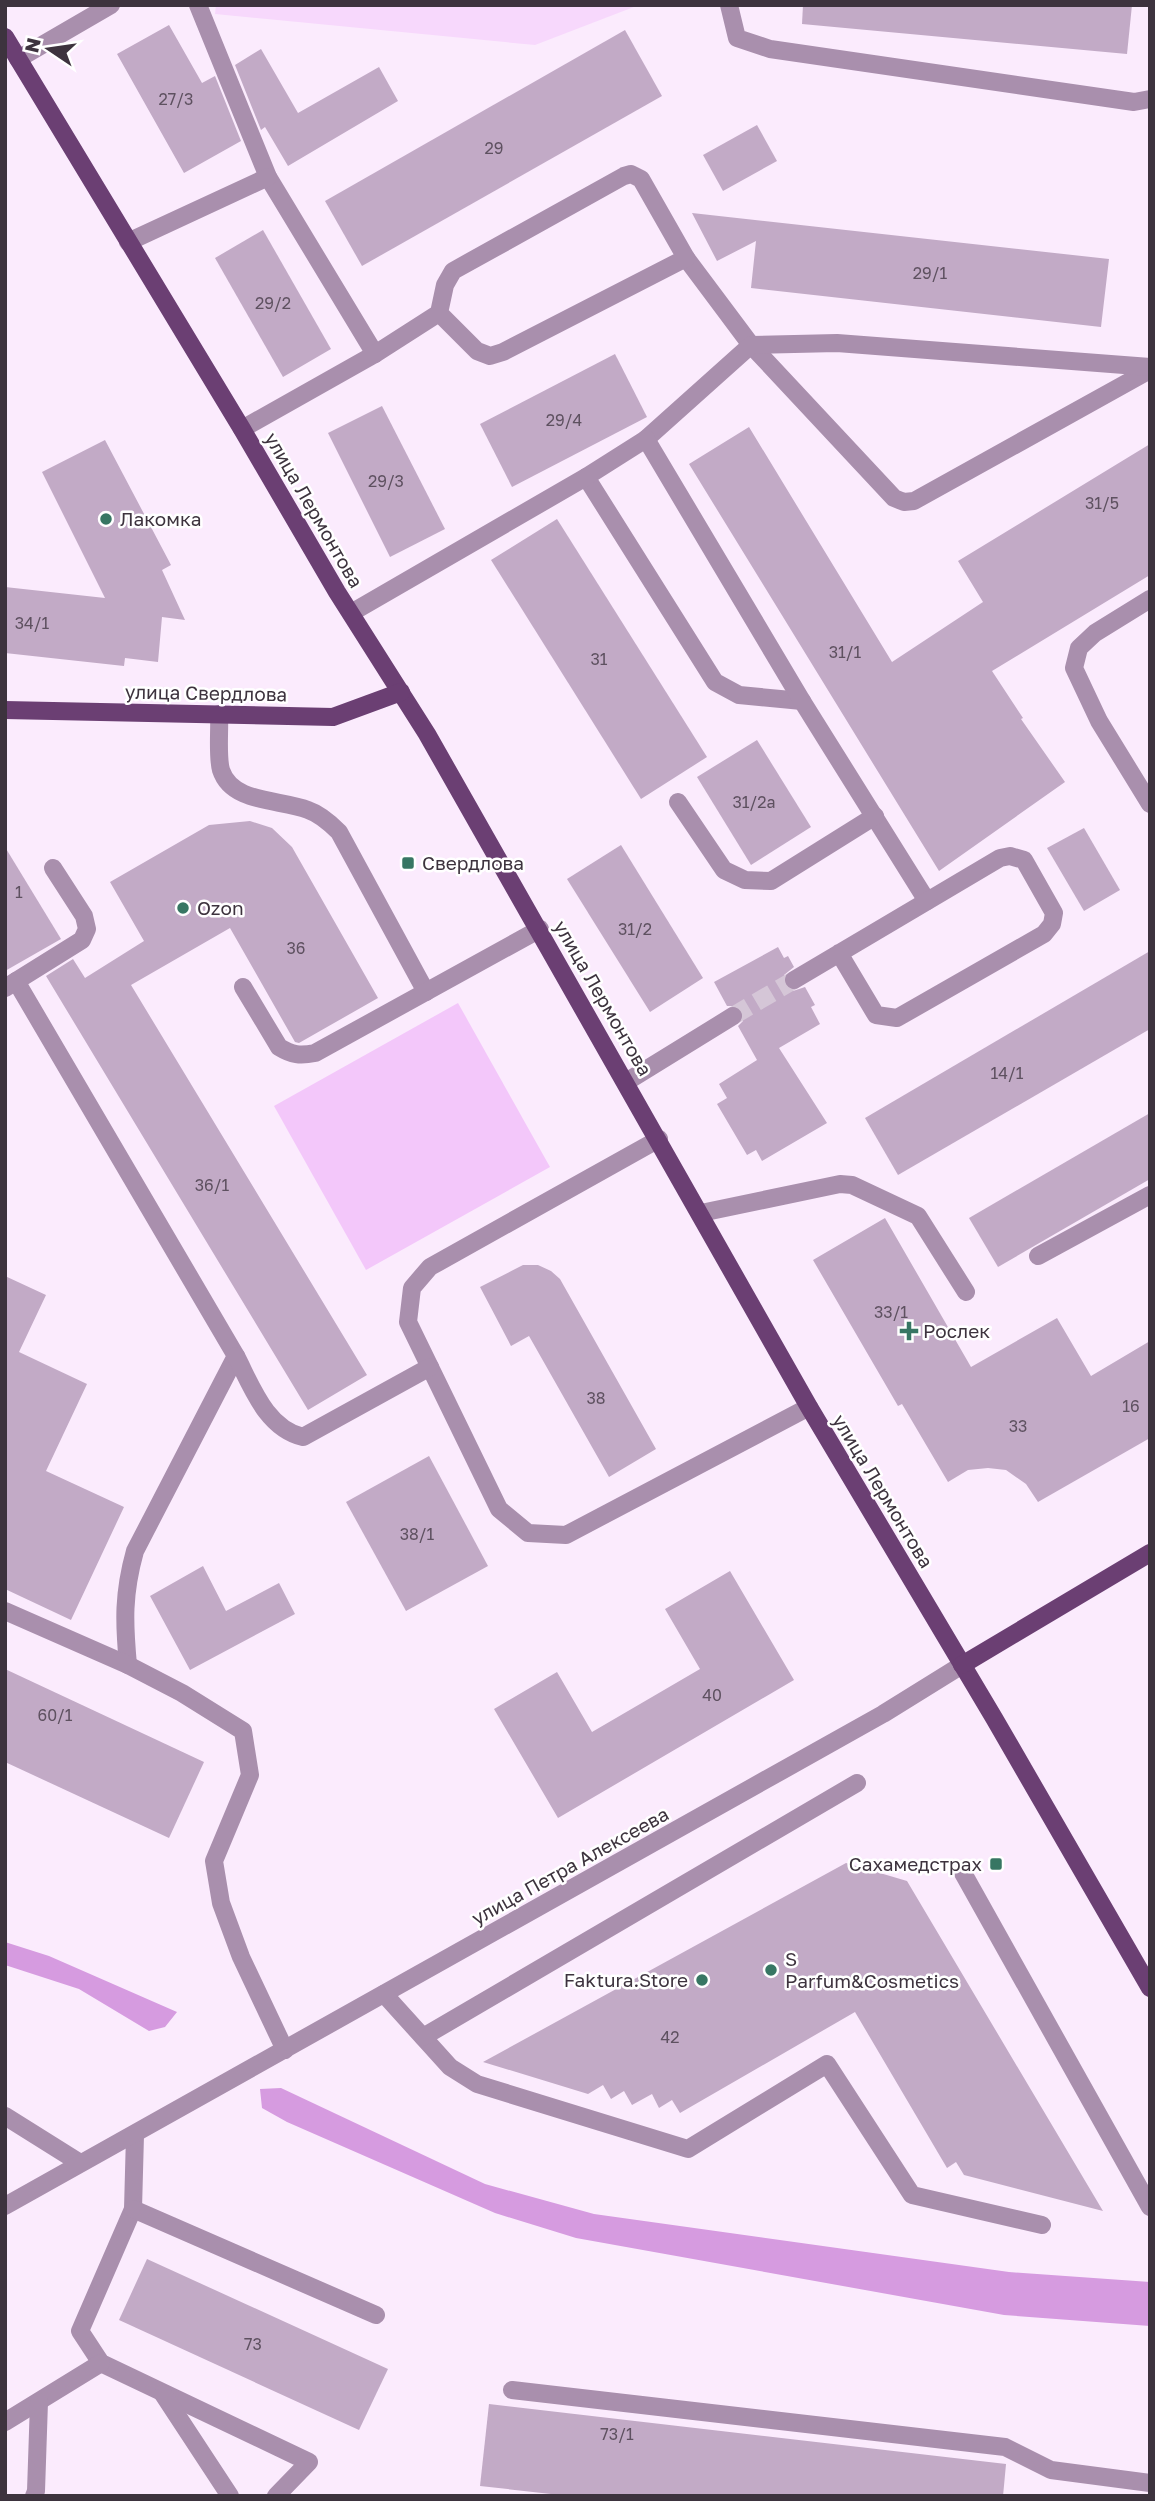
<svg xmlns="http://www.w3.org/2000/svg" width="1155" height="2501" font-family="'Golos Text',sans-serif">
<rect width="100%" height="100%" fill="#fbebfd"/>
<path fill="#f7d8fc" d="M216,5H639L535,45L215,14Z"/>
<path fill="#f3c7fa" d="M458,1003L550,1167L366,1270L274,1106Z"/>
<g fill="#d69be0">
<path d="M5,1942L49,1956L177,2012L165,2027L149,2031L79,1989L5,1965Z"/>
<path d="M281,2088L485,2184L594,2214L1009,2272L1150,2282V2326L1004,2315L576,2238L495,2213L287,2122L262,2108L260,2089Z"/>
</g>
<g fill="#c2aac6">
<path d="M803,5H1132L1127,54L802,24Z"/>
<path d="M169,25L202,83L215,76L241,141L184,173L117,54Z"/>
<path d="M625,30L662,96L362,266L325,201Z"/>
<path d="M261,49L298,113L379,67L398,101L288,166L265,127L261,130L235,65Z"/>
<path d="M757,125L777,161L723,191L703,155Z"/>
<path d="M692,213L1109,259L1101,327L751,288L756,241L717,261Z"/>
<path d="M263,230L331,349L283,377L215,258Z"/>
<path d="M615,354L647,417L512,487L480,424Z"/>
<path d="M382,406L445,529L390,557L328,433Z"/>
<path d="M749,427L892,662L983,602L958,561L1150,444V575L992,671L1023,718L1021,719L1065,782L939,871L689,464Z"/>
<path d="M105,440L171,565L162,570L185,620L162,617L158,662L125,658L124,666L5,653V587L105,598L42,472Z"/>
<path d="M557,519L707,757L641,799L491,560Z"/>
<path d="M757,740L811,827L751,865L697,777Z"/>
<path d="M250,821L272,828L292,847L378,998L299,1043L295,1042L230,928L131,985L367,1375L308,1410L46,976L73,959L85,978L144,941L110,882L209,825Z"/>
<path d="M1084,828L1120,890L1084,911L1047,848Z"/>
<path d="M621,845L703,978L650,1012L567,879Z"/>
<path d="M5,847L61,939L5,971Z"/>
<path d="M778,947L784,958L788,956L794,967L784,975V985L793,991L805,987L815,1005L811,1007L820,1024L779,1048L827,1123L762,1161L756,1150L747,1155L717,1104L727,1098L719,1084L757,1060L738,1026L743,1021V1011L738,1006H727L714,982Z"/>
<path d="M1150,951V1029L898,1175L865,1118Z"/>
<path d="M1150,1113V1179L998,1267L969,1218Z"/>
<path d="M885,1218L971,1367L1057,1318L1091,1376L1150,1341V1438L1038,1502L1026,1484L1006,1470L988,1468L968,1470L948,1482L902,1404L898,1406L813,1260Z"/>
<path d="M523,1265H538L551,1271L560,1279L656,1449L609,1477L529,1336L511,1346L480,1287Z"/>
<path d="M5,1276L46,1295L19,1352L87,1384L46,1471L124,1507L71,1620L5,1589Z"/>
<path d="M429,1456L488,1566L406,1611L346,1502Z"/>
<path d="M203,1566L226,1611L279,1583L295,1614L190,1670L150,1596Z"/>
<path d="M730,1571L794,1680L558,1818L494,1709L557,1672L592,1732L700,1669L665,1609Z"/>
<path d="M5,1669L204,1762L169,1838L5,1762Z"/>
<path d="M846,1863L907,1881L1103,2211L964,2175L956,2162L947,2168L855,2012L680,2113L672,2100L659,2108L652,2094L632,2105L624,2091L611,2099L603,2085L588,2094L483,2062Z"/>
<path d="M147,2259L388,2369L359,2430L119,2320Z"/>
<path d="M489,2404L1006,2464L1003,2496H569L480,2486Z"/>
</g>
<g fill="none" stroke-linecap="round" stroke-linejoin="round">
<path stroke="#d5c6d7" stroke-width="18" stroke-dasharray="18 9" stroke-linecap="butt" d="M733,1016L794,980"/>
<g stroke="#a98fad" stroke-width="18">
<path d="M198,5L268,177L375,354"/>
<path d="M729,5L737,38L770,49L1134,102L1150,99"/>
<path d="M18,59L111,5"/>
<path d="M128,242L268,177"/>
<path d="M686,258L751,345L894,498L904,502L914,501L1150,370"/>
<path d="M242,429L375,354L439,313L445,285L453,271L624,176L631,174L641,179L686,258L503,352L490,356L477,351L439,313"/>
<path d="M646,439L751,345L837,343L1150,367"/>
<path d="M586,477L715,682L739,695L802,701"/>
<path d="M1150,599L1095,633L1079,648L1074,668L1099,721L1150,804"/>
<path d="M351,613L586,477L646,439L802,701L927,901"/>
<path d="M219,714C220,729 217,756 221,770C232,804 281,799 308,810C320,814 330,823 339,832L426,992"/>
<path d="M678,802L724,870L745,880L771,881L875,816"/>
<path d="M794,980L1000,858L1010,856L1024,860L1054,913L1052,924L1044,934L897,1018L876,1015L839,953"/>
<path d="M16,981L236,1356L135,1551C123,1594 124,1622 128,1665"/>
<path d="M243,987L279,1047C292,1055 300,1056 315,1053L540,929"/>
<path d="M5,988L82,940L87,929L84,916L53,868"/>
<path d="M626,1082L733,1016"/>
<path d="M659,1139L430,1267L412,1288L408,1322L499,1509L528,1533L566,1535L809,1407"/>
<path d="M701,1213L840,1184L852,1185L918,1216L966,1292"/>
<path d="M1038,1256L1150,1195"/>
<path d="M236,1356C252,1387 266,1428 303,1437L430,1367"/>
<path d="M5,1611L128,1665L182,1693L243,1731L250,1775L214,1861L221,1903L241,1957L285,2050"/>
<path d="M963,1873L1150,2207"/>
<path d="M384,1994L450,2067L477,2084L688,2149L827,2064L912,2195L1042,2225"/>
<path d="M423,2037L857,1783"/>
<path d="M5,2116L80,2163"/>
<path d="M135,2135L133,2209L80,2331L101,2363L309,2462L276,2496"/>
<path d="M5,2206L883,1714L962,1665"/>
<path d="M133,2209L376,2315"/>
<path d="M512,2390L1005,2447L1051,2470L1150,2483"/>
<path d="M163,2394L230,2496"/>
<path d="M5,2422L101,2363"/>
<path d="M34,2496L36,2491L39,2402"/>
</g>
<g stroke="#6b3f73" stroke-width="18">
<path d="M5,37L242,429L337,592L427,734L809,1407L994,1718L1150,1988"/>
<path d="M5,710L333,717L401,692"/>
<path d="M962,1665L1150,1553"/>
</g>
</g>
<g fill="#377663" stroke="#fff" stroke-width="2.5">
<circle cx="106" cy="519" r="7"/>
<rect x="401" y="856" width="14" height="14" rx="3.5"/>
<circle cx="183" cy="908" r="7"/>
<path d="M905.5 1320.5h7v7h7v7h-7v7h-7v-7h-7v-7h7z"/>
<rect x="989" y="1857" width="14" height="14" rx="3.5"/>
<circle cx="771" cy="1970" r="7"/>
<circle cx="702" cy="1980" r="7"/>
</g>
<g text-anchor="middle" stroke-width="5" stroke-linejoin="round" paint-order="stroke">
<g font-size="16" fill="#5e5160">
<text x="176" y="105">27/3</text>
<text x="494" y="154">29</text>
<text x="930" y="279">29/1</text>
<text x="273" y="309">29/2</text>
<text x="564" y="426">29/4</text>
<text x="386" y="487">29/3</text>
<text x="1102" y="509">31/5</text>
<text x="32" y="629">34/1</text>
<text x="845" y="658">31/1</text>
<text x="599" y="665">31</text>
<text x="754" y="808">31/2а</text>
<text x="19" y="898">1</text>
<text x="635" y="935">31/2</text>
<text x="296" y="954">36</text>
<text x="1007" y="1079">14/1</text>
<text x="212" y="1191">36/1</text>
<text x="891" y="1318">33/1</text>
<text x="596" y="1404">38</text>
<text x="1131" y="1412">16</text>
<text x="1018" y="1432">33</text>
<text x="417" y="1540">38/1</text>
<text x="712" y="1701">40</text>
<text x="55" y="1721">60/1</text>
<text x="670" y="2043">42</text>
<text x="253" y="2350">73</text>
<text x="617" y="2440">73/1</text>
</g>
<g font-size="19" fill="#3d333e" stroke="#fff">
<text transform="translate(314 510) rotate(60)" y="7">улица Лермонтова</text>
<text transform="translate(206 693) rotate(1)" y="7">улица Свердлова</text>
<text transform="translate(603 998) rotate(60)" y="7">улица Лермонтова</text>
<text transform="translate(883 1491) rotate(59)" y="7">улица Лермонтова</text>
<text transform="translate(570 1866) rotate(-29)" y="7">улица Петра Алексеева</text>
</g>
<g font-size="19" fill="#3d333e" stroke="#fff" text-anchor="start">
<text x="120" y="526">Лакомка</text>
<text x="422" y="870">Свердлова</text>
<text x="197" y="915">Ozon</text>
<text x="923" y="1338">Рослек</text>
<text x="982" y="1871" text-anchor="end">Сахамедстрах</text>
<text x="785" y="1966">S<tspan x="785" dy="22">Parfum&amp;Cosmetics</tspan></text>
<text x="688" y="1987" text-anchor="end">Faktura.Store</text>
</g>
</g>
<rect width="1155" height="2501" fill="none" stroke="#3d333e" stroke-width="14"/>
<g transform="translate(49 49) rotate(283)" stroke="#ffffff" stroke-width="5" paint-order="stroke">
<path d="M0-5L12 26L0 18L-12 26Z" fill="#3d333e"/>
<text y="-10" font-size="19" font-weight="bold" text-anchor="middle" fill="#3d333e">N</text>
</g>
</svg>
